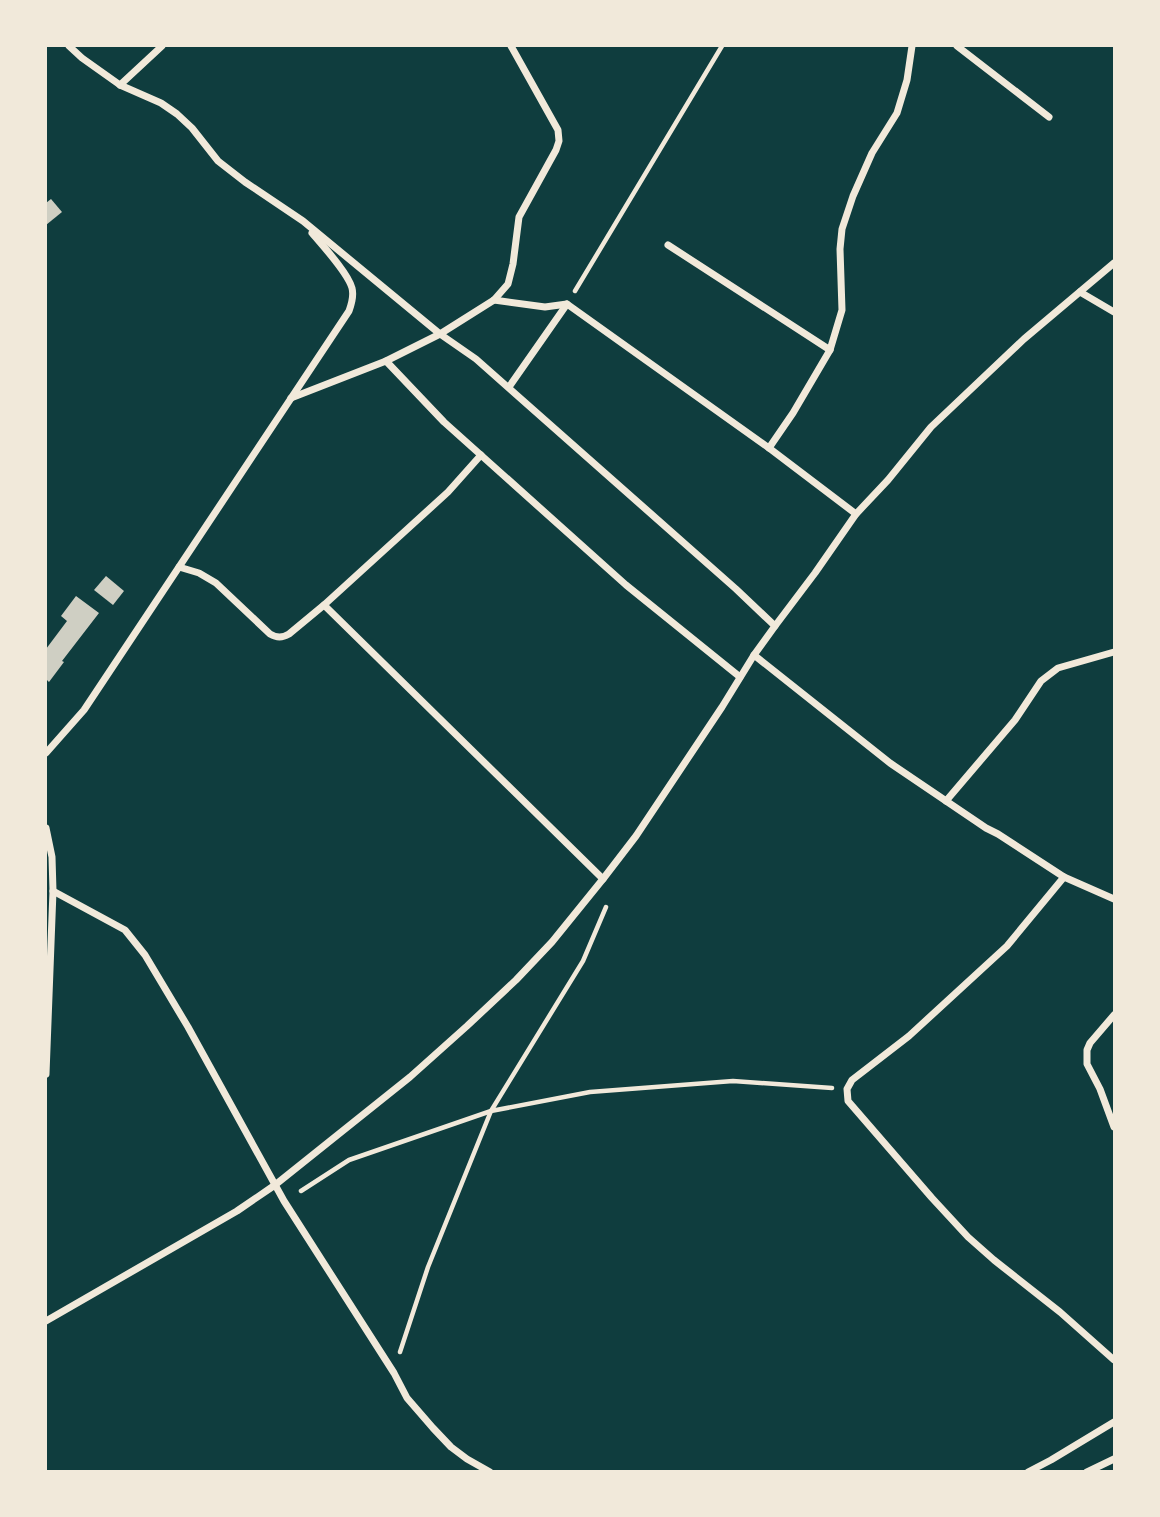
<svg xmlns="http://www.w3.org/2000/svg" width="1160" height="1517" font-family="'Titillium Web',sans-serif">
<rect width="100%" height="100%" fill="#0f3d3e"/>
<g fill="#cfcfc3">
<path d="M51,199L62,212L46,225V203Z"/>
<path d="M106,576L124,591L113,605L94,590Z"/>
<path d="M76,596L99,613L62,661L64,662L49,682L46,679V649L67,621L61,616Z"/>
</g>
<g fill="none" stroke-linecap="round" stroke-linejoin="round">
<g stroke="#f1e9da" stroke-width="4.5">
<path d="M575,291L722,46"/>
<path d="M301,1191L349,1160L491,1111L590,1092L733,1081L832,1088"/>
<path d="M400,1352L428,1267L491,1111L583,961L606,907"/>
</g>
<g stroke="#f1e9da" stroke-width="7">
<path d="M957,46L1049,117"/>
<path d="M120,85L162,46"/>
<path d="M668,245L830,350"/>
<path d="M1080,292L1114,312"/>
<path d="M494,300L545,307L567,304L769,448L856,514"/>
<path d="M386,361L440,334L494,300L508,284L513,264L519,217L556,150L559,141L558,130L511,46"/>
<path d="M509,387L567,304"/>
<path d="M291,398L386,361L444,422L626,585L740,677"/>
<path d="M769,448L793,413L830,350L842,310L840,249L842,229L853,196L872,153L897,113L907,80L912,46"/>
<path d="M481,455L448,492L324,605L603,879"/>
<path d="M179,567L199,573L216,583L270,634C277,638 282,638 289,634L324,605"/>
<path d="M775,626L815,573L856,514L888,480L931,427L1024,339L1114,263"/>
<path d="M754,655L890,763L986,828L998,834L1064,877L1114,899"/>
<path d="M46,753L84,710L349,311C352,303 354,296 352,288C348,273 323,246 312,233"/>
<path d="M946,801L1015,720L1041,681L1058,668L1114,652"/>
<path d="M46,828L52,857L53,891L46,1074"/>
<path d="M1064,877L1007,946L909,1036L852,1080L847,1089L848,1101L932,1198L968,1237L994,1260L1060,1312L1114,1360"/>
<path d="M53,891L125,930L145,955L188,1027L284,1201L394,1373L407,1398L433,1428L451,1447L467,1459L490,1472"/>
<path d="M1114,1015L1090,1043L1087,1050V1064L1100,1089L1114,1127"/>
<path d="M46,1321L237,1211L275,1185L410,1077L467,1026L516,980L552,942L603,879L636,836L722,707L754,655L775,626L736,589L476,359L440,334L303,221L245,182L218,161L192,128L177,114L161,103L120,85L82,58L69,46"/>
<path d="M1028,1472L1051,1460L1114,1422"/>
<path d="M1087,1472L1114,1459"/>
</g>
</g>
<rect width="1160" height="1517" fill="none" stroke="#f1e9da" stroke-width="94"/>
</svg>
